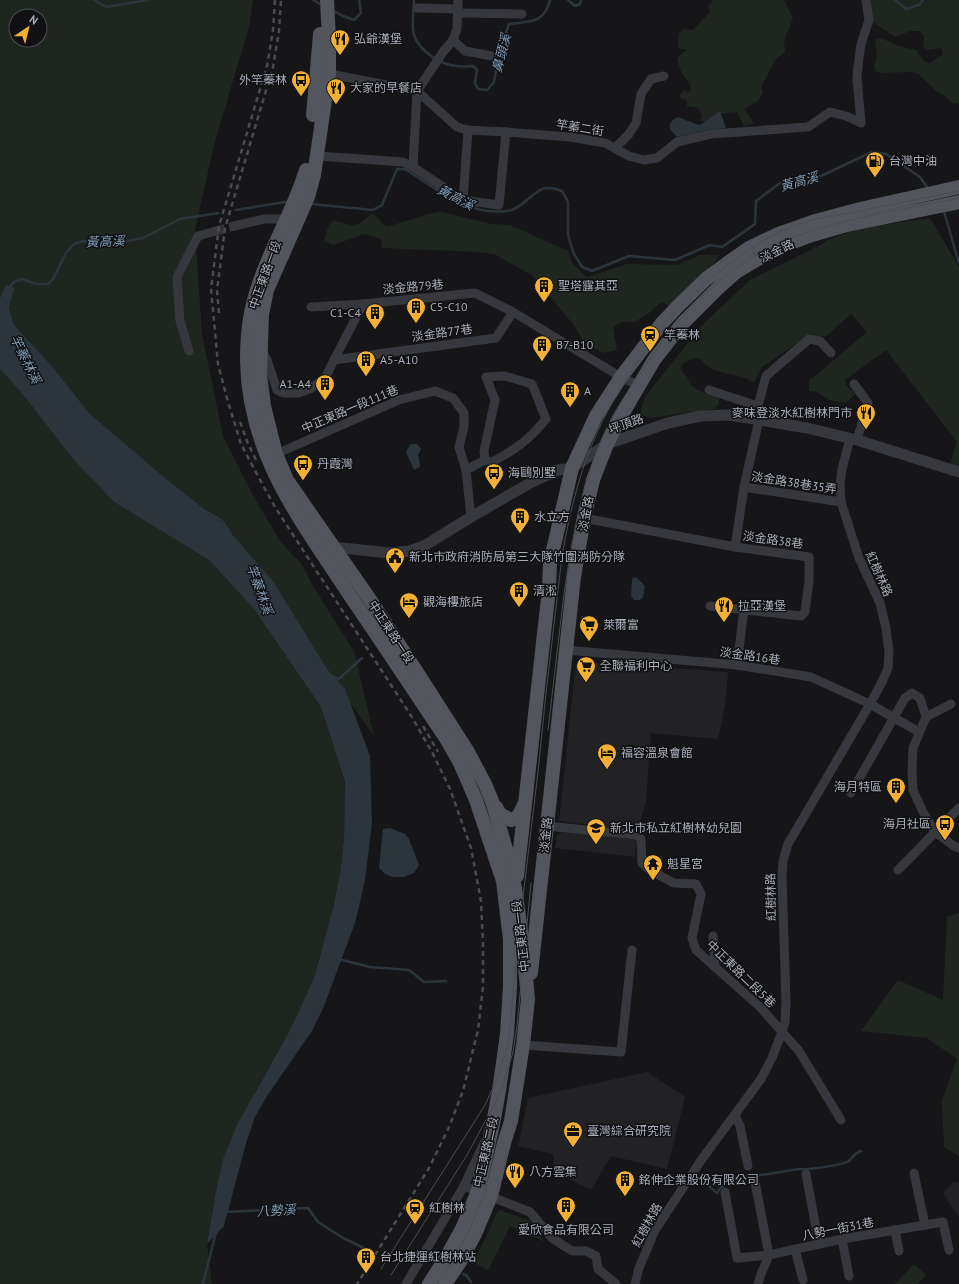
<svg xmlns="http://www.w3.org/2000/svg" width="959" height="1284" font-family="'PT Sans','Noto Sans TC',sans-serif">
<rect width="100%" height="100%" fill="#161618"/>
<g fill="#222225">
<path d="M587,662L728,672L725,707L718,739L651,733L646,801L638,831L559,821L575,670Z"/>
<path d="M562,832L632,839L636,842L635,857L555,848L557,835Z"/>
<path d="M647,1072L685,1097L667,1169L611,1156L591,1190L554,1172L553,1154L518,1146L528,1098Z"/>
<path d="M954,1182H959V1216L953,1209L943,1192Z"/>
</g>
<g fill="#1e261f" fill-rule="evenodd">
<path d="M0,0H253L249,27L214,145L195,230L202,334L223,436L254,497L280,541L302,565L313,586L354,651L374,736L222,523L164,477L89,413L52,366L14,325L9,308L6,285L0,298ZM16,16H40V40H16Z"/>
<path d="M713,0H784L793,18L784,41L785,52L776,59L761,87L763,93L758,101L744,109L754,123L744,126L737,112L718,114L705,122L700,121L702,116L698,108L687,106V101L679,97L683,90L687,92L691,91L690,84L682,74L677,61L679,56L687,50L678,48L679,34L684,29L693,30L710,12L708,8Z"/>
<path d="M869,0H959V103L953,104L942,94L937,92L926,81L917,73L912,72L880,73L875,71L874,66L877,56L875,40L881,38L898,46L916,50L924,61L930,63L943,54L941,48L927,50L923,47L924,36L920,31H910L895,37L871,21Z"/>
<path d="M436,212H441L492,224L510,225L568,251L572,263L587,277L627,264L677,265L700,255H719L711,268L671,307L661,302L648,314L634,322H622L613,327L617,350L603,353L584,343L574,325L531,274L526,272L494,254L478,252L382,248L381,239L365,234L333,245L324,241L327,230L333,220C341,221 350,228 358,224C363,222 367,217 372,214L377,217L386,227Z"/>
<path d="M930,218L959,267V467L950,464L957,442L886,350L845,380L846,385L855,394L847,402C842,402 835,402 830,400C822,397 820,391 809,391V381L867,332L851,314L825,337L810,334L762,367L754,383C736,370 713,378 700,358C692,358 685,360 681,367L683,373C689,377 688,381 692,386C699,392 710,395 719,398V404L714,409L650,418L640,414L645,397L700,327L750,280L821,245L827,240L861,228Z"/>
<path d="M0,369L25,397L72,458L114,502L209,560L254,609L321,707L345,783L344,838L340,874L333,908L314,978L290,1030L256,1090L223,1159L217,1185L207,1244L212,1284H0Z"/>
<path d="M959,913V1156L944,1147L942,1101L957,1059L927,1038L861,1031L898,980L943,1000L947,917Z"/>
<path d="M500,1210L530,1221L545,1242L510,1226L488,1270L476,1264L474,1259L485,1239L497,1212Z"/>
<path d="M914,1264L926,1275L918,1284H895Z"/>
</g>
<g fill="#2c353c">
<path d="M720,111L726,128L707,130L677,137C668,128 666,123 678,117L693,123L700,125Z"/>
<path d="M6,285L14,288L9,308L14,325L52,366L89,413L164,477L222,523L273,581L327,669L345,689L370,756L372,823L365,880L355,923L324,1006L312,1031L267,1096L255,1117L246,1143L224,1226L207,1244L217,1185L223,1159L238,1123L290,1030L314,978L333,908L340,874L344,838L345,782L321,707L254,609L209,560L114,502L72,458L25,397L0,369V298Z"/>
<path d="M413,444H417L421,449L418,455L420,464V467L414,470L406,452L410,445Z"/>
<path d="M633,578H637L645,586L643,597L640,600H634L631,596L632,580Z"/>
<path d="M390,828L405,834L409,839L419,865L414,873L404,877H393L385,874L379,868L383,829Z"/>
</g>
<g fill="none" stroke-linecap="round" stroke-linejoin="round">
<g stroke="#2c353c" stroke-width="2.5">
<path d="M94,0L106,7L148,0"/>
<path d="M313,0L322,5"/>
<path d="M414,0C414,9 411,26 414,35C419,51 441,65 457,66C463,67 468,66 473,66L477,70L475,83L478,89L487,90L494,82L499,53L509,24C530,21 544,24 550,0"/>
<path d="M568,0L575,6L580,4L581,0"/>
<path d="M895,0L906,9L919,5L923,0"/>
<path d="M332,10L343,16L354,20L361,13L359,0"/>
<path d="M311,204L373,210L382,205L397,169H405C437,189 472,219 512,210C515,209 519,206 522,204C538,192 541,183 562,191L568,202V234L573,252L582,267L592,271L629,256L675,260L710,245L722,247L755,224L756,201L780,183L821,176L872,152L886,154L920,177L929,190"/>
<path d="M236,210L285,202H290"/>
<path d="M943,210L945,215L959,263"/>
<path d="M9,288L14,282L22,279L36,284H48L53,279L66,253L74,244L83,241L117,243L143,238L180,219L218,213"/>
<path d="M207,512L221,520L231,534"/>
<path d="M333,677L339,679L362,658"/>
<path d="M338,959L370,967L409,970L424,982L446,981"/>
<path d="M698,1177L717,1193L722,1186L743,1176L749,1177L799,1169C807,1170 843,1165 849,1161C853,1157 855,1153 861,1151"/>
<path d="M225,1212L308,1208L318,1222L343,1238L366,1249"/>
<path d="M463,1274L466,1275L471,1282"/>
<path d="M203,1284L216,1232"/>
</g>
<path stroke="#333438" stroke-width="9" stroke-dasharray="9 4.5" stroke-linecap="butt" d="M216,231L234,226"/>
<g stroke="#37383d" stroke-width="9">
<path d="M417,8L458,9"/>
<path d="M458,13L522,14"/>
<path d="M453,40L465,51L492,56"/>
<path d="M325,73L417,91L457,127L468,130L506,132L570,137L605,143L629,156L644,160L657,158L677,142L711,134L808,127L830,112L846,116L861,123L857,78L858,66L861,44L869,20L866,0"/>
<path d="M615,148L629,134L636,123L641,94L651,79L664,76"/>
<path d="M318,156L403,162L413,167L463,200L499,205L506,132"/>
<path d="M413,167L417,91L443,52L453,40L457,29L458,0"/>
<path d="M463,200L468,130"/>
<path d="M234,226L264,219H287"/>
<path d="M311,307L363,304L475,293L513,312"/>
<path d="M189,351L180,321L177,277L198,236L216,231"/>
<path d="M262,351L267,360L277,390L284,393H298L310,389L325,378L334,360L496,338L513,312L621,377L639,386"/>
<path d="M334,360L363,304"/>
<path d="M854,384L868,403L857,440"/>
<path d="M709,390L758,406"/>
<path d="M276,454L399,400L435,391L453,398L464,413V427L459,447L466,470L471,517"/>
<path d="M466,470L485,460L492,462C515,450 530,439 546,419L532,384L505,376L486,377L495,400L484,451L485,460"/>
<path d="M744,487L841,502"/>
<path d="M584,518L735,547L809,557V581L805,612L801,616L710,606"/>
<path d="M735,547L744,487L759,420L758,406L766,376L809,339L820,341L831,353"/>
<path d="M566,650L737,665L811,677L870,704L919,732"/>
<path d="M737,665L744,609"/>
<path d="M951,704L926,717L913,748L912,770L913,790L923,812L935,832L954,846L959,848"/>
<path d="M851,793L905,698L912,693L920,698L926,717"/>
<path d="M547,826L636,835L641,839L642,863L651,871L674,883L696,884L701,894L692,938L696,950L761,1008L799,1051L841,1120"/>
<path d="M898,870L959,808"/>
<path d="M713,936L715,967"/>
<path d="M523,1045L621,1052L632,950"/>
<path d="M735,1115L740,1126L748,1166"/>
<path d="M914,1173L925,1225"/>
<path d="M806,1174L819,1244"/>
<path d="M464,1186L530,1212L552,1238L572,1251H586L596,1256L598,1269L616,1284"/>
<path d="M725,1192L737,1258L769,1255L755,1182"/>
<path d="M895,1230L899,1251"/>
<path d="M842,1239L849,1276"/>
<path d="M795,1249L803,1280"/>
<path d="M406,1284L464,1186L484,1143"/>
<path d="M635,1284L639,1268L655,1230L702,1159L761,1079L772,1058L782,1032L785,1022L786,1003L782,875L783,861L788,844L870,704L882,682L888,668L889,652L886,628L880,603L859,558L841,502L840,484L842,469L850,439"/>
<path d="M758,1284L761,1274L769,1255L842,1239L943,1222L949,1250"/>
</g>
<path stroke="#37383d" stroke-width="11" d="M329,551L334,547L389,553L409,551L424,546L471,517L530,483L558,470L572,468L607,444L668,423L701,416L730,415L807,428L857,440L959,472"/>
<g stroke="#53555c" stroke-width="14">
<path d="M327,0L329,39V73L314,175L308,197L267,290L262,315L260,374L264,406L276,454L287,480L371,601L433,697L468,752L485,784L492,801L508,856L515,888L523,946L528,999L523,1045L511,1121L504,1143L491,1196L475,1234L460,1262L445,1284"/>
<path d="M313,115L320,34"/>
<path d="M306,170C291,219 261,262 251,313C248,328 247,344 247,360C248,454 300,519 349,594C382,642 414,691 447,740L460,763L476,800L503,881L510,940V986L507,1034L499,1091L493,1124L478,1191L462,1229L447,1256L429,1284"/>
<path d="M496,807L500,814L511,820L518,817L524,805"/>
<path d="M517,876L549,589L550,563L572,468L596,416L621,377L662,323L678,306L706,279L729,262L749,248L778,234L812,222L860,209L959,187"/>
<path d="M531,973L574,577L584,518L593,480L607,444L620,418L654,360L682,324L717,289L736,272L758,259L785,245L812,235L847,225L959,202"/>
</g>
<g stroke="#4a4c52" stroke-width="1">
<path d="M548,730C553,687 558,645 563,602C571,544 580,488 604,434C616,406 635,382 651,357C683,310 728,266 780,243C834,219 901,210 959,198"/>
<path d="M381,1269L485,1105L497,1079L508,1045L520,922L538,772L546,693L562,556C570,509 582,462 603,420C614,398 628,376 642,356C653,340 663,324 677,310C689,298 702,286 715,275C740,255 766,236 796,225C815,217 836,216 855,212C890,205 925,198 959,191"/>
<path d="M391,1275L467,1155L501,1092L513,1052L517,1026L531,883"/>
</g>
<g stroke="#4a4c52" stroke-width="2.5" stroke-dasharray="5 4" stroke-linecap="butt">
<path d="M275,0L273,30L267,66L219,226L211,289L218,364L228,402L241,444L259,478L275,507L310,561L410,714L432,752L450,789L471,848L481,901L483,944V987L478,1030L463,1091L449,1127L429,1168L357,1284"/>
<path d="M219,313L217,290L225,228L273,67L279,31L281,0"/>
<path d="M240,422L247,441L257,462"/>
<path d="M423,726L438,752"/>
</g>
</g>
<defs>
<symbol id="restaurant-pin" viewBox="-11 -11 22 30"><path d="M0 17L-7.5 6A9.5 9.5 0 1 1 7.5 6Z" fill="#f2b134" stroke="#111113"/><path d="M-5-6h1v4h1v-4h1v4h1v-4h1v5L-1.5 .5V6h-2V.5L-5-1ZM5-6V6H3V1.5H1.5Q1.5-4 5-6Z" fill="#111"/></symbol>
<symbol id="bus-pin" viewBox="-11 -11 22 30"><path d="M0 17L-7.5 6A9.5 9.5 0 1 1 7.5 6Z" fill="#f2b134" stroke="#111113"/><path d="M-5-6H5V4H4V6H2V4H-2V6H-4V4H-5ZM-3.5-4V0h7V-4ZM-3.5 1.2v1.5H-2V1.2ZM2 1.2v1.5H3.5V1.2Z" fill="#111"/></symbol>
<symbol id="fuel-pin" viewBox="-11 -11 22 30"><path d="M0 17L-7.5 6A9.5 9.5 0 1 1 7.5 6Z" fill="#f2b134" stroke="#111113"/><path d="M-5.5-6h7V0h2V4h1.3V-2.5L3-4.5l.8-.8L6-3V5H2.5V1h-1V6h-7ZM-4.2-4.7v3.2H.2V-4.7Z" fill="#111"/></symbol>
<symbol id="building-pin" viewBox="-11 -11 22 30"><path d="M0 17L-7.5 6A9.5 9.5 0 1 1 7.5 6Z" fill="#f2b134" stroke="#111113"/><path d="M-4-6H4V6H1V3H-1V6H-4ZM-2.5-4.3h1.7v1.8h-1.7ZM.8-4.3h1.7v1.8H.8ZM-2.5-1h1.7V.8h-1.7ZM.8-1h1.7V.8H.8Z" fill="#111"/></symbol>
<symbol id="station-pin" viewBox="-11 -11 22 30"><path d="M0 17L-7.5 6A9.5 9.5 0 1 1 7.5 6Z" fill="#f2b134" stroke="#111113"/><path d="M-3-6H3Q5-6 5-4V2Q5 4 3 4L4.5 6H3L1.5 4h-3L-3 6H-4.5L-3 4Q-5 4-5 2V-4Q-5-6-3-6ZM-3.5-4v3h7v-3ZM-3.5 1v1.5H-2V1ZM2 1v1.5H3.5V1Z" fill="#111"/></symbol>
<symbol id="civic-pin" viewBox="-11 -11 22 30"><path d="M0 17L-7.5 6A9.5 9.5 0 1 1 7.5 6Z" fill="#f2b134" stroke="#111113"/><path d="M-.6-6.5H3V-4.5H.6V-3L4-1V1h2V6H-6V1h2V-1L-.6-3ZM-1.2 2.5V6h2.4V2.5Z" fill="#111"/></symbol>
<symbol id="hotel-pin" viewBox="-11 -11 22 30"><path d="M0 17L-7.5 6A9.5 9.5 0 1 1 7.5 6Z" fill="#f2b134" stroke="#111113"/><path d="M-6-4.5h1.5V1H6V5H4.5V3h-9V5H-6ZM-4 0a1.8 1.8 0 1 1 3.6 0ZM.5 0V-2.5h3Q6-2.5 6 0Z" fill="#111"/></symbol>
<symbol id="supermarket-pin" viewBox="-11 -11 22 30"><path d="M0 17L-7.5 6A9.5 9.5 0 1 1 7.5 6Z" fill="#f2b134" stroke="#111113"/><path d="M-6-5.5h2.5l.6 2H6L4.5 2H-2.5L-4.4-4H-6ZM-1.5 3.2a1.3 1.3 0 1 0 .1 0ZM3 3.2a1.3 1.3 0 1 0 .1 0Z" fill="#111"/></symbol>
<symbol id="school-pin" viewBox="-11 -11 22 30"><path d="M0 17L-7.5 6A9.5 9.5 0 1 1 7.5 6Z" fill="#f2b134" stroke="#111113"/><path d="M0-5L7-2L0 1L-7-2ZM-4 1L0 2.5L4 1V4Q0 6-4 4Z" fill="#111"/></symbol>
<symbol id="temple-pin" viewBox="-11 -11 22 30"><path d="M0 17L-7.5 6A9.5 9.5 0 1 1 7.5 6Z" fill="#f2b134" stroke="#111113"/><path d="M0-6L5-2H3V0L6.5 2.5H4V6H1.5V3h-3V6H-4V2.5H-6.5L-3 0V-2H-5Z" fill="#111"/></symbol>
<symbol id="office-pin" viewBox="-11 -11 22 30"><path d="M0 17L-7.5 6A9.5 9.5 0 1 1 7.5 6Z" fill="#f2b134" stroke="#111113"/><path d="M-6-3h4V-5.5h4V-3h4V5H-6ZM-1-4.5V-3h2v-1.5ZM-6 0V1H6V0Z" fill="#111"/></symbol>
</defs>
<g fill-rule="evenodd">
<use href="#restaurant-pin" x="329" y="28" width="22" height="30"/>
<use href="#bus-pin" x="290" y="69" width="22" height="30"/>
<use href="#restaurant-pin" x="325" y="77" width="22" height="30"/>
<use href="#fuel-pin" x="864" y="150" width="22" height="30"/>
<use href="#building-pin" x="533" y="275" width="22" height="30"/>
<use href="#building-pin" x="405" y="296" width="22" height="30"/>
<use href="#building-pin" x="364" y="302" width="22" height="30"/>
<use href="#station-pin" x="639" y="324" width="22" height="30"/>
<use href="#building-pin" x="531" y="334" width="22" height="30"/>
<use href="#building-pin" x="355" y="349" width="22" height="30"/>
<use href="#building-pin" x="314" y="373" width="22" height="30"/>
<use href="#building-pin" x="559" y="380" width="22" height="30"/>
<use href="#restaurant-pin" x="855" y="402" width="22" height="30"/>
<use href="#bus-pin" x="292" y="453" width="22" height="30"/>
<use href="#bus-pin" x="483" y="462" width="22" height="30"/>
<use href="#building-pin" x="509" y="506" width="22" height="30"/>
<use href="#civic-pin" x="384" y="546" width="22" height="30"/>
<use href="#building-pin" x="508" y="580" width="22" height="30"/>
<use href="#hotel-pin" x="398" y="591" width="22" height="30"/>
<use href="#restaurant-pin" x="713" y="595" width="22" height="30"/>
<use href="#supermarket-pin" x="578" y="614" width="22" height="30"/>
<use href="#supermarket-pin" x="575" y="655" width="22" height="30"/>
<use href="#hotel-pin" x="596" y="742" width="22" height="30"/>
<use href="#building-pin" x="885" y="776" width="22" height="30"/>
<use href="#bus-pin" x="934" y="813" width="22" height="30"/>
<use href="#school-pin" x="585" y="817" width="22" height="30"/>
<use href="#temple-pin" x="642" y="853" width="22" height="30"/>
<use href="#office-pin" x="562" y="1120" width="22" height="30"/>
<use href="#restaurant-pin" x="504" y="1161" width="22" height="30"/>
<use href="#building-pin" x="614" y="1169" width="22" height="30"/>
<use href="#building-pin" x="555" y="1195" width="22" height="30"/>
<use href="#station-pin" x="404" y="1197" width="22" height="30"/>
<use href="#building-pin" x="355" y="1246" width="22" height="30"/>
</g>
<g text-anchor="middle" stroke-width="3" stroke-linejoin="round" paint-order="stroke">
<g font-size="12" fill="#a8adb8" stroke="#111113" text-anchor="start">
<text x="354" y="43">弘爺漢堡</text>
<text x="287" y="84" text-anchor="end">外竿蓁林</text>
<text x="350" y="92">大家的早餐店</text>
<text x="889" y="165">台灣中油</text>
<text x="558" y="290">聖塔露其亞</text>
<text x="430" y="311">C5-C10</text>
<text x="361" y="317" text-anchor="end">C1-C4</text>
<text x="664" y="339">竿蓁林</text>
<text x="556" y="349">B7-B10</text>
<text x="380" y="364">A5-A10</text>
<text x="311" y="388" text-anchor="end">A1-A4</text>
<text x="584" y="395">A</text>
<text x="852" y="417" text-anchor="end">麥味登淡水紅樹林門市</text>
<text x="317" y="468">丹霞灣</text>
<text x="508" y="477">海鷗別墅</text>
<text x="534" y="521">水立方</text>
<text x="409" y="561">新北市政府消防局第三大隊竹圍消防分隊</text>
<text x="533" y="595">清淞</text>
<text x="423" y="606">觀海樓旅店</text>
<text x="738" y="610">拉亞漢堡</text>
<text x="603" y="629">萊爾富</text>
<text x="600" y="670">全聯福利中心</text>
<text x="621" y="757">福容溫泉會館</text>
<text x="882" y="791" text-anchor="end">海月特區</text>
<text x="931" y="828" text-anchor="end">海月社區</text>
<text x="610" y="832">新北市私立紅樹林幼兒園</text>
<text x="667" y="868">魁星宮</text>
<text x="587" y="1135">臺灣綜合研究院</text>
<text x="529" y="1176">八方雲集</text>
<text x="639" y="1184">銘伸企業股份有限公司</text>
<text x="429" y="1212">紅樹林</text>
<text x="566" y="1234" text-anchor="middle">愛欣食品有限公司</text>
<text x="380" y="1261">台北捷運紅樹林站</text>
</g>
<g font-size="12" fill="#a8adb8" stroke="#111113">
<text transform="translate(580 128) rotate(9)" y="4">竿蓁二街</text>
<text transform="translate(777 251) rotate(-26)" y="4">淡金路</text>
<text transform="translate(265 275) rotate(-70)" y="4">中正東路一段</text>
<text transform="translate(413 287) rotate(-5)" y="4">淡金路79巷</text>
<text transform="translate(442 333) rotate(-8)" y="4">淡金路77巷</text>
<text transform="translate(350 409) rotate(-23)" y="4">中正東路一段111巷</text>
<text transform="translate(626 424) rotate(-19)" y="4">坪頂路</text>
<text transform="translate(794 483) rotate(9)" y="4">淡金路38巷35弄</text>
<text transform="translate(586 514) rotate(-79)" y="4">淡金路</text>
<text transform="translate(773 540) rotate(8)" y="4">淡金路38巷</text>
<text transform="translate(879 574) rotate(66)" y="4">紅樹林路</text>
<text transform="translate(391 632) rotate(57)" y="4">中正東路一段</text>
<text transform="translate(750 656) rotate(8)" y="4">淡金路16巷</text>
<text transform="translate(546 835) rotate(-84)" y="4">淡金路</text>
<text transform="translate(771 897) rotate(-91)" y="4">紅樹林路</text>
<text transform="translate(521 936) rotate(-97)" y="4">中正東路一段</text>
<text transform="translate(741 974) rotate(44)" y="4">中正東路二段5巷</text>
<text transform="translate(486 1152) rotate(-77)" y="4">中正東路二段</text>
<text transform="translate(647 1225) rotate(-61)" y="4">紅樹林路</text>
<text transform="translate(838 1229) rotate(-11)" y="4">八勢一街31巷</text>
</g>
<g font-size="13" font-style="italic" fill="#7f9bb3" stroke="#111113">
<text transform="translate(501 53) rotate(-75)" y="5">鼻頭溪</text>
<text transform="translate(799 181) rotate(-15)" y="5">黃高溪</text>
<text transform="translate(456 197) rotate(27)" y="5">黃高溪</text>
<text transform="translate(105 241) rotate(-2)" y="5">黃高溪</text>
<text transform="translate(26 359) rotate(64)" y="5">竿蓁林溪</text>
<text transform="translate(260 589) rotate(70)" y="5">竿蓁林溪</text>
<text transform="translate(276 1210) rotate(-3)" y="5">八勢溪</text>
</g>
</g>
<g transform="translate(28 28) rotate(35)"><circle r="19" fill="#111113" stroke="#4d4f55"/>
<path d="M0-3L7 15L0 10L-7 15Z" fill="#f2b134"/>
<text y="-6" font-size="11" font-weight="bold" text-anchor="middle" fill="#a8adb8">N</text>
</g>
</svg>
